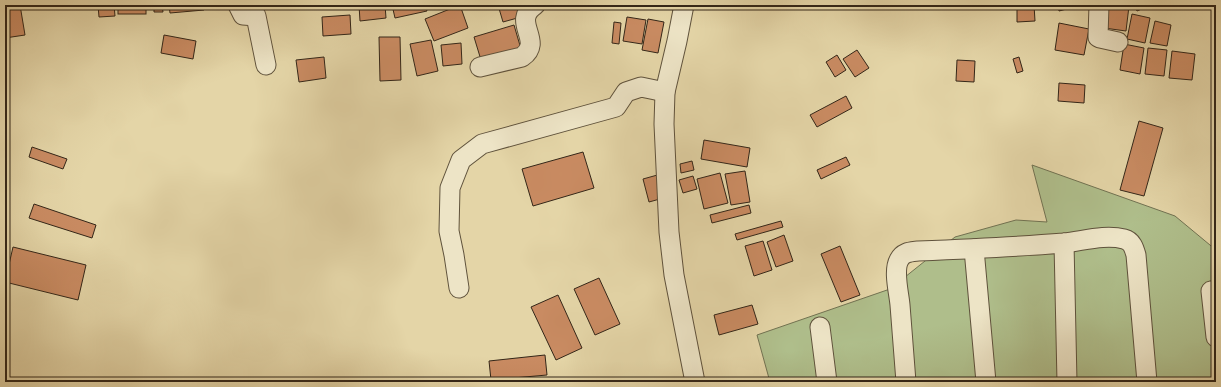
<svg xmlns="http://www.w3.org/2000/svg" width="1221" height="387" font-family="'Old Standard TT',serif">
<rect width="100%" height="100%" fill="#e4d5a7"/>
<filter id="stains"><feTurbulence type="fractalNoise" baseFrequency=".005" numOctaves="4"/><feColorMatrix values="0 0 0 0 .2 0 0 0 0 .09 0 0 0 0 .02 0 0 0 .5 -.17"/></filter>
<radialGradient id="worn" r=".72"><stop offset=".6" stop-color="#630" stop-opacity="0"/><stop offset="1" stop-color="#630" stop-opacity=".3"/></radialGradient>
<path fill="#afbe8b" stroke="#717252" d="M1032,165L1175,216L1216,250V382H770L757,335L890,289L955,237L1016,220L1047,222Z"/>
<g fill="#c98b62" stroke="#332618">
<path d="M5,5H20L25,35L5,38Z"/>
<path d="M98,5H114L115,16L99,17Z"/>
<rect x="118" y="5" width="28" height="9"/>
<path d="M154,5H162L163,12H154Z"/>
<path d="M169,5H204V10L170,13Z"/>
<path d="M359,5H385L386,18L360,21Z"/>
<path d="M392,5H425L427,11L395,18Z"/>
<path d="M460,5L468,28L434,41L425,19Z"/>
<path d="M498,5H518L521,17L503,22Z"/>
<path d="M1017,5H1034L1035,21L1017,22Z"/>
<path d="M1058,5H1082L1059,11Z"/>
<path d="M1107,5L1129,6L1126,31L1104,28Z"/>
<path d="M1134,5H1151L1137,11Z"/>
<path d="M1132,14L1150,18L1145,43L1127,39Z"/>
<path d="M350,15L351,34L323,36L322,17Z"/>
<path d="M627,17L646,20L642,44L623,41Z"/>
<path d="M648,19L664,22L658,53L642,50Z"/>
<path d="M1155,21L1171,25L1167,46L1150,43Z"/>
<path d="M614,22L621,23L619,44L612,43Z"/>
<path d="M1059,23L1089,29L1084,55L1055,50Z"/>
<path d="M514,25L521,49L481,60L474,37Z"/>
<path d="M164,35L196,41L193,59L161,53Z"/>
<path d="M379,37H400L401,80L380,81Z"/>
<path d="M431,40L438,71L417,76L410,44Z"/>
<path d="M461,43L462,64L443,66L441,45Z"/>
<path d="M1124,44L1144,48L1140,74L1120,70Z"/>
<path d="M1148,48L1167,50L1164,76L1145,74Z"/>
<path d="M857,50L869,68L855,77L843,59Z"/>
<path d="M1172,51L1195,54L1192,80L1169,78Z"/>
<path d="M837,55L846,70L835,77L826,62Z"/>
<path d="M324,57L326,78L299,82L296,60Z"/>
<path d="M1019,57L1023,71L1017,73L1013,59Z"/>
<path d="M957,60L975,61L974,82L956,81Z"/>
<path d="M1059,83L1085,85L1084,103L1058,101Z"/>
<path d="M846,96L852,108L817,127L810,115Z"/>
<path d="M1139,121L1163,128L1144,196L1120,190Z"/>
<path d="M704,140L750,148L747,167L701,159Z"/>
<path d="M32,147L67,159L63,169L29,157Z"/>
<path d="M583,152L594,188L533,206L522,169Z"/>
<path d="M846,157L850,165L821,179L817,170Z"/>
<path d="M692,161L694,170L681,173L680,164Z"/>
<path d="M745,171L750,202L731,205L725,174Z"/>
<path d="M720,173L728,203L704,209L697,179Z"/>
<path d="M661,174L667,197L649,202L643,179Z"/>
<path d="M693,176L697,189L683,193L679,180Z"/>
<path d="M34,204L96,225L92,238L29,218Z"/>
<path d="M749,205L751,213L712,223L710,215Z"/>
<path d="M781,221L783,227L737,240L735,234Z"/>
<path d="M784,235L793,261L776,267L767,242Z"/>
<path d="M763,241L772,270L754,276L745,246Z"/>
<path d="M840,246L860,295L841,302L821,254Z"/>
<path d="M13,247L86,265L78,300L5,282Z"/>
<path d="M599,278L620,324L595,335L574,289Z"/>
<path d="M558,295L582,348L556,360L531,307Z"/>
<path d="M752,305L758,324L719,335L714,315Z"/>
<path d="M545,355L547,375L491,380L489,361Z"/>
</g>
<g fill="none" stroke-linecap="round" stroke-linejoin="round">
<defs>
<g id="minor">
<path d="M238,5L243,15L256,16L266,65"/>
<path d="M684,5L677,41L665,92L664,124L669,232L674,275L695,382"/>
<path d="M1099,5L1098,37L1100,38L1118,42"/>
<path d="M480,67L522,57C545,41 510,22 535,5"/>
<path d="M1064,243L1067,382"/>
<path d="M974,249L986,382"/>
<path d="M459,288L454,255L449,231L450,188L461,160L482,144L616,107L626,92L641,87L665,92"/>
<path d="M1211,291L1216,337"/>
<path d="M820,327L827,382"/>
<path d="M906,382C904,356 902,331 900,305C899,293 893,271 899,260C903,252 910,252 918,251C967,249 1015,247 1064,243C1083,241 1105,234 1124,239C1132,241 1134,248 1136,255L1147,382"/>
</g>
</defs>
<use href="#minor" stroke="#5f523c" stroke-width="21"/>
<use href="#minor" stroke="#ede4c6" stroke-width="19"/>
</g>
<rect width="1221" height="387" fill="none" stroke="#e4d5a7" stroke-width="20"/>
<rect x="6" y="6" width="1209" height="375" fill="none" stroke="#332618" stroke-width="2"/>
<rect x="10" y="10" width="1201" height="367" fill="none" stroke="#332618"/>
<rect width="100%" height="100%" filter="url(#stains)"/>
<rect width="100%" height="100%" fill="url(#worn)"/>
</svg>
